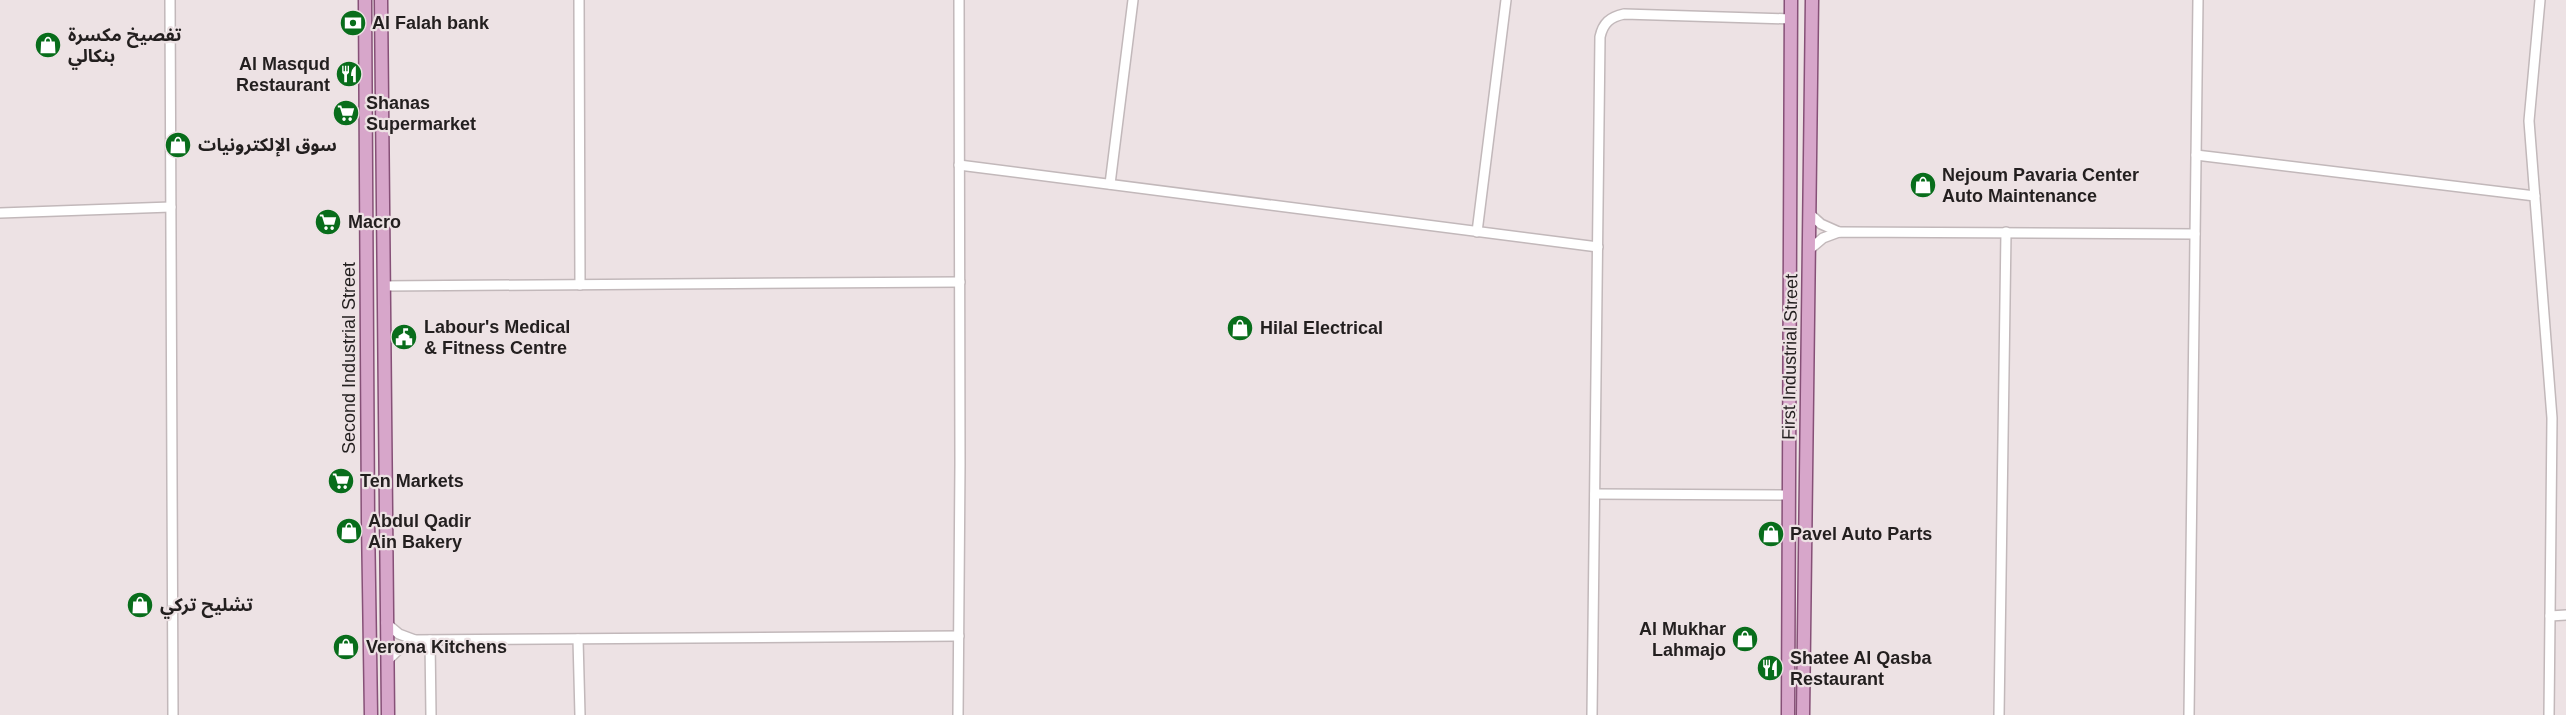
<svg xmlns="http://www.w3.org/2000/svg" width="2566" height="715" font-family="Arial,'Noto Sans Arabic',sans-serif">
<rect width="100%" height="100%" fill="#ede2e4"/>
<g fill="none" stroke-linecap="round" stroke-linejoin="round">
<defs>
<g id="minor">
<path d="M170,0L173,715"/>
<path d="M579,0L580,285"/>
<path d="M2540,0L2529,121L2552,418L2549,715"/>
<path d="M2196,155L2535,196"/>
<path d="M959,165L1598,247"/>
<path d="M1110,184L1133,0"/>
<path d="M0,213L171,207"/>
<path d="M1811,215L1821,224L1839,232"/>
<path d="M1477,232L1506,0"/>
<path d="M1810,249L1823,238L1839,232L2195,234"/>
<path d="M383,286L960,282"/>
<path d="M1595,494L1789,495"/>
<path d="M2550,616L2566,615"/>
<path d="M386,623L399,634L415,640L959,636"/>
<path d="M578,639L580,715"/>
<path d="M430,640L431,715"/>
<path d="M387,661L399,649L415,640"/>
<path d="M958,715L960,464L959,0"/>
<path d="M1592,715L1600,37C1603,23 1610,17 1624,14L1791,19"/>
<path d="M1999,715L2006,232"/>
<path d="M2189,715L2198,0"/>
</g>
<g id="major">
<path d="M365,0L368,520L371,715"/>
<path d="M381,0L388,715"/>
<path d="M1788,715L1791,0"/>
<path d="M1803,715L1812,0"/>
</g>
</defs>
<use href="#minor" stroke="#c2b8ba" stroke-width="12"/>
<use href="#major" stroke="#865077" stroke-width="15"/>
<use href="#minor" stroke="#fff" stroke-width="9"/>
<use href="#major" stroke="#d7a6ca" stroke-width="12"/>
</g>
<defs>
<symbol id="bank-disc" viewBox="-11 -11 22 22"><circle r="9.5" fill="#086d1b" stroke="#ede2e4"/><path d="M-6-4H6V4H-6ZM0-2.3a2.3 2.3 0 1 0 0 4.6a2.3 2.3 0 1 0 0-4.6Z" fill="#fff"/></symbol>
<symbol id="shop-disc" viewBox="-11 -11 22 22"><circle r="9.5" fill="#086d1b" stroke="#ede2e4"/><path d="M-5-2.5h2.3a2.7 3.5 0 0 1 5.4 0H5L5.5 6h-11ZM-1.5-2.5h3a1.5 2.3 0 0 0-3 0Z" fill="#fff"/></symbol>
<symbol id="restaurant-disc" viewBox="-11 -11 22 22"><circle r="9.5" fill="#086d1b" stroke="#ede2e4"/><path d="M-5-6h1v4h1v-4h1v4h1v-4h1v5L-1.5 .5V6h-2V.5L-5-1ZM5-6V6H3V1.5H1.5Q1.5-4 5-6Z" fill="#fff"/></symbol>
<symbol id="supermarket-disc" viewBox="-11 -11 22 22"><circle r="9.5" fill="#086d1b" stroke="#ede2e4"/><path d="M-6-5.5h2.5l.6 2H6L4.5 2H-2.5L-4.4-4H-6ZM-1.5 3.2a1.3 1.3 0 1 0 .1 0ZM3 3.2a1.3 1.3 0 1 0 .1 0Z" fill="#fff"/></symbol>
<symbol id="civic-disc" viewBox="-11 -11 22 22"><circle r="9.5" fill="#086d1b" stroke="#ede2e4"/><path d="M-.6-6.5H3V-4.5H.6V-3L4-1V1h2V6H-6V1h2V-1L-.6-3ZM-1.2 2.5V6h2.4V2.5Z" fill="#fff"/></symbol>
</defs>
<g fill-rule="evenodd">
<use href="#bank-disc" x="338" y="8" width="30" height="30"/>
<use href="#shop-disc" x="33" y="30" width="30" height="30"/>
<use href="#restaurant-disc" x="334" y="59" width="30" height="30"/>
<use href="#supermarket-disc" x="331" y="98" width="30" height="30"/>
<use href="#shop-disc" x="163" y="130" width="30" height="30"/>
<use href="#shop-disc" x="1908" y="170" width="30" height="30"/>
<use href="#supermarket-disc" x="313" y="207" width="30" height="30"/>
<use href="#shop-disc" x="1225" y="313" width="30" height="30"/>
<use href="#civic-disc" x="389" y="322" width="30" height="30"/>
<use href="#supermarket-disc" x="326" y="466" width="30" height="30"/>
<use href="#shop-disc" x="334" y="516" width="30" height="30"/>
<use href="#shop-disc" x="1756" y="519" width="30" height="30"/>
<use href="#shop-disc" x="125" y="590" width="30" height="30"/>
<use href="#shop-disc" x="1730" y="624" width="30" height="30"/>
<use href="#shop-disc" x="331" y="632" width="30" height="30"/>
<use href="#restaurant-disc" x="1755" y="653" width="30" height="30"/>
</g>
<g text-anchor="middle" stroke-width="4.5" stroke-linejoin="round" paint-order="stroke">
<g font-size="18" font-weight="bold" fill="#231f1f" stroke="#ede2e4" text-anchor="start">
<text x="372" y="29">Al Falah bank</text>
<text x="68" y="41">تفصيخ مكسرة<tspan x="68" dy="21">بنكالي</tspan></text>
<text x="330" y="70" text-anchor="end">Al Masqud<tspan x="330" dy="21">Restaurant</tspan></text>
<text x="366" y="109">Shanas<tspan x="366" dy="21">Supermarket</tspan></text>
<text x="198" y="151">سوق الإلكترونيات</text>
<text x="1942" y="181">Nejoum Pavaria Center<tspan x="1942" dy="21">Auto Maintenance</tspan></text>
<text x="348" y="228">Macro</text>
<text x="424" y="333">Labour's Medical<tspan x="424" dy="21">&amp; Fitness Centre</tspan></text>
<text x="1260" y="334">Hilal Electrical</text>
<text x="360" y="487">Ten Markets</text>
<text x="368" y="527">Abdul Qadir<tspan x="368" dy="21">Ain Bakery</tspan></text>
<text x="1790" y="540">Pavel Auto Parts</text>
<text x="160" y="611">تشليح تركي</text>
<text x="1726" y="635" text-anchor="end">Al Mukhar<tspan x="1726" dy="21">Lahmajo</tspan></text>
<text x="366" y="653">Verona Kitchens</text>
<text x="1790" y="664">Shatee Al Qasba<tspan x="1790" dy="21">Restaurant</tspan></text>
</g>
<g font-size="18" fill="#231f1f" stroke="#ede2e4">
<text transform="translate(1790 357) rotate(-89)" y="6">First Industrial Street</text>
<text transform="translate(349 358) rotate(-90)" y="6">Second Industrial Street</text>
</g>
</g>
</svg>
